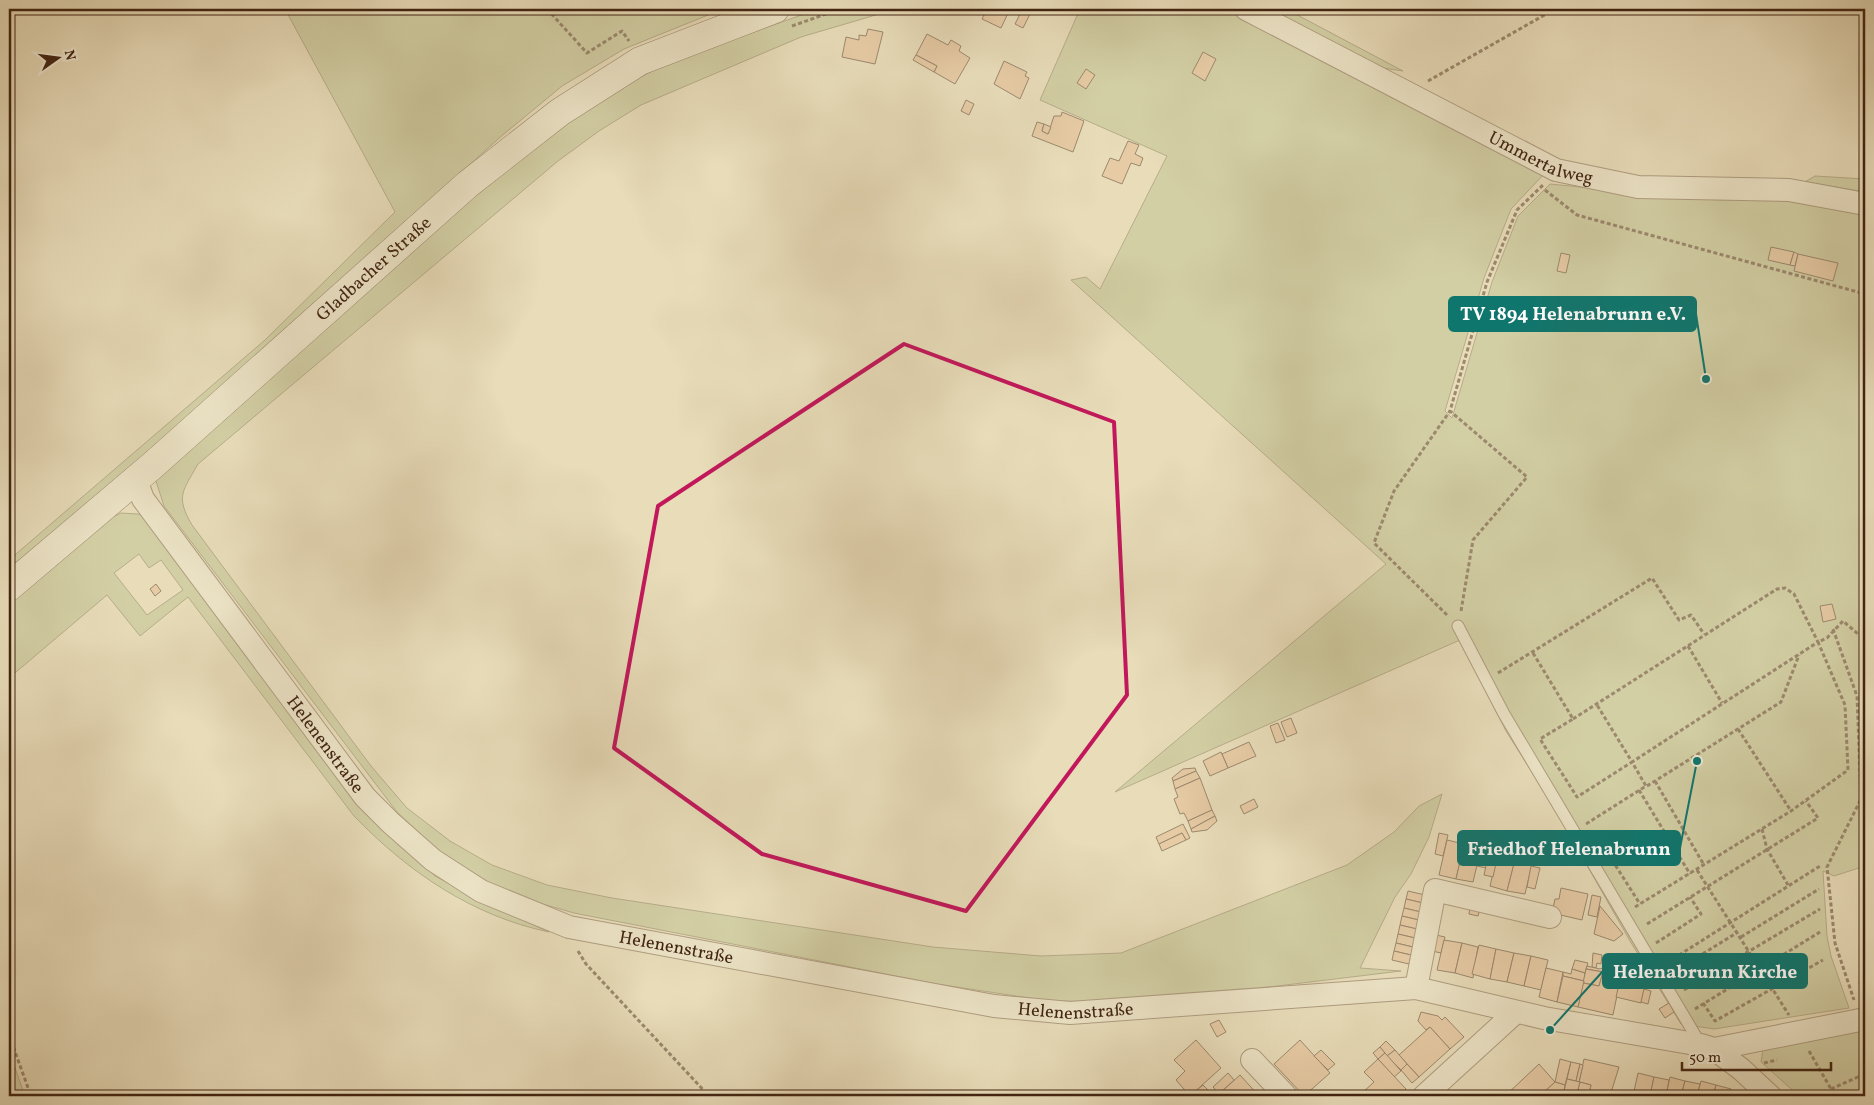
<svg xmlns="http://www.w3.org/2000/svg" width="1874" height="1105" font-family="Vollkorn,serif">
<rect width="100%" height="100%" fill="#e8dcb9"/>
<filter id="stains"><feTurbulence type="fractalNoise" baseFrequency=".004" numOctaves="4"/><feColorMatrix values="0 0 0 0 .2 0 0 0 0 .09 0 0 0 0 .02 0 0 0 .5 -.17"/></filter>
<radialGradient id="worn" r=".72"><stop offset=".6" stop-color="#630" stop-opacity="0"/><stop offset="1" stop-color="#630" stop-opacity=".3"/></radialGradient>
<g fill="#babf8c" stroke="#7e724f" fill-rule="evenodd">
<path d="M285,9H723L624,49L562,86L498,139L180,429L9,570V560L265,340L395,212Z"/>
<path d="M818,9H896L801,37L641,105L599,131L558,161L198,464C183,491 175,496 192,525L371,766L407,808L450,841L492,865L547,885L612,898L933,947L1041,956L1121,953L1347,865L1394,832L1419,806L1442,794L1429,837L1411,874L1395,897L1360,968L1401,971L1145,1002L1049,1001L937,984L574,913L508,894L440,852L397,812L164,506L156,481L172,462L514,162L586,107L665,64Z"/>
<path d="M1080,9H1227L1520,158L1544,174L1511,209L1484,278L1445,411L1452,418L1492,282L1518,216L1550,184L1651,194L1786,201L1865,212V866L1834,876L1823,871L1827,936L1831,956L1849,1008L1714,1029L1681,1024L1630,941L1555,809L1506,731L1460,640L1115,792L1386,564L1071,280L1086,277L1100,289L1167,156L1040,100Z"/>
<path d="M1267,9H1286L1403,71L1383,68Z"/>
<path d="M1815,176L1865,179V192L1805,182Z"/>
<path d="M121,513L138,514L145,517L383,829L435,876L494,907L549,932C472,916 407,871 354,816L188,597L140,636L107,595L9,678V601L102,522ZM139,554L149,568L161,560L183,590L147,615L114,573Z"/>
<path d="M1865,1027V1096H1799L1761,1062L1763,1049Z"/>
<path d="M9,1051L25,1096H9Z"/>
</g>
<g fill="#e4b58d" stroke="#422412">
<path d="M987,9H1010L1001,28L982,19Z"/>
<path d="M1022,10L1030,14L1023,28L1015,24Z"/>
<path d="M868,29L883,32L875,64L842,57L846,37L859,40V35L866,36Z"/>
<path d="M927,34L948,45L951,40L961,46L959,51L970,58L955,84L934,72L937,66L916,55Z"/>
<path d="M1203,52L1216,59L1205,81L1192,73Z"/>
<path d="M916,55L937,66L934,72L913,60Z"/>
<path d="M1004,61L1027,72L1025,76L1029,78L1020,99L994,84Z"/>
<path d="M1086,69L1095,75L1086,89L1077,83Z"/>
<path d="M966,100L974,104L969,115L961,111Z"/>
<path d="M1062,112L1084,121L1073,152L1032,136L1037,122L1044,124L1042,131L1048,134L1054,116H1061Z"/>
<path d="M1044,124L1051,127L1048,134L1042,131Z"/>
<path d="M1128,141L1139,145L1135,154L1143,158L1140,166L1131,163L1122,184L1102,176L1110,158L1119,161Z"/>
<path d="M1771,247L1794,252L1790,265L1768,260Z"/>
<path d="M1794,252L1798,254L1795,266L1790,265Z"/>
<path d="M1561,253L1570,255L1566,273L1557,271Z"/>
<path d="M1798,254L1838,263L1833,281L1794,271Z"/>
<path d="M156,584L161,591L155,596L150,589Z"/>
<path d="M1832,604L1836,619L1823,622L1820,606Z"/>
<path d="M1291,718L1297,733L1287,737L1281,722Z"/>
<path d="M1278,723L1285,740L1276,743L1270,726Z"/>
<path d="M1249,742L1256,756L1228,768L1222,754Z"/>
<path d="M1221,752L1228,768L1210,776L1203,761Z"/>
<path d="M1195,768L1196,771L1173,781L1172,778L1183,769Z"/>
<path d="M1196,771L1200,778L1175,789L1173,781Z"/>
<path d="M1200,778L1212,810L1188,821L1184,813L1180,814L1174,799L1178,797L1175,789Z"/>
<path d="M1254,799L1258,807L1244,814L1240,806Z"/>
<path d="M1212,810L1215,816L1191,829L1188,821Z"/>
<path d="M1215,816L1217,821L1207,830L1192,832L1191,829Z"/>
<path d="M1183,824L1190,838L1186,840L1182,833L1159,844L1156,837Z"/>
<path d="M1182,833L1186,840L1162,851L1159,844Z"/>
<path d="M1439,833L1448,835L1443,856L1435,854Z"/>
<path d="M1447,840L1464,844L1456,879L1439,875Z"/>
<path d="M1464,844L1481,848L1473,882L1456,879Z"/>
<path d="M1481,848L1490,850L1486,868L1477,866Z"/>
<path d="M1498,852L1516,856L1507,891L1490,886Z"/>
<path d="M1516,856L1533,860L1525,894L1507,891Z"/>
<path d="M1488,857L1497,859L1493,877L1484,875Z"/>
<path d="M1531,866L1540,868L1535,889L1527,887Z"/>
<path d="M1561,888L1588,894L1582,920L1552,913L1555,899H1559Z"/>
<path d="M1408,891L1425,895L1423,903L1406,899Z"/>
<path d="M1592,895L1601,897L1597,917L1588,915Z"/>
<path d="M1406,899L1423,903L1421,912L1404,908Z"/>
<path d="M1470,906L1480,908L1478,916L1469,914Z"/>
<path d="M1600,906L1623,934L1614,941L1594,934Z"/>
<path d="M1404,908L1421,912L1419,920L1402,916Z"/>
<path d="M1402,916L1419,920L1417,929L1400,925Z"/>
<path d="M1400,925L1417,929L1415,938L1398,934Z"/>
<path d="M1398,934L1415,938L1413,947L1396,943Z"/>
<path d="M1436,935L1445,937L1441,953L1432,951Z"/>
<path d="M1444,940L1462,943L1455,973L1437,970Z"/>
<path d="M1396,943L1413,947L1411,955L1394,951Z"/>
<path d="M1462,943L1478,947L1473,978L1455,973Z"/>
<path d="M1479,945L1496,949L1490,979L1472,974Z"/>
<path d="M1496,949L1514,953L1507,982L1490,979Z"/>
<path d="M1394,951L1411,955L1409,964L1392,960Z"/>
<path d="M1514,953L1531,956L1524,986L1507,982Z"/>
<path d="M1593,953L1602,955L1601,964L1597,963L1596,968L1592,967Z"/>
<path d="M1531,956L1548,960L1541,990L1524,986Z"/>
<path d="M1575,960L1588,963L1585,973L1572,969Z"/>
<path d="M1587,966L1600,969L1607,966L1615,968L1614,974L1586,969Z"/>
<path d="M1546,968L1563,972L1557,1002L1539,997Z"/>
<path d="M1572,969L1585,973L1584,981L1563,976V972L1571,974Z"/>
<path d="M1586,969L1603,972L1599,986L1583,983Z"/>
<path d="M1603,972L1621,976L1613,1015L1578,1007L1583,983L1599,986Z"/>
<path d="M1563,976L1584,981L1578,1007L1557,1002Z"/>
<path d="M1621,976L1646,981L1641,1003L1616,997Z"/>
<path d="M1865,981V998V995L1862,996L1859,982Z"/>
<path d="M1644,989L1651,991L1648,1004L1641,1002Z"/>
<path d="M1669,1003L1674,1012L1665,1018L1659,1009Z"/>
<path d="M1421,1012L1438,1016L1442,1020L1445,1017L1464,1037L1450,1049L1430,1027L1426,1030L1418,1021Z"/>
<path d="M1219,1020L1226,1032L1217,1037L1210,1024Z"/>
<path d="M1430,1027L1450,1049L1419,1077L1399,1055Z"/>
<path d="M1196,1040L1221,1068L1190,1096L1176,1080L1185,1071L1174,1060Z"/>
<path d="M1300,1040L1330,1073L1304,1096L1274,1064Z"/>
<path d="M1386,1041L1395,1050L1387,1056L1380,1047Z"/>
<path d="M1380,1047L1385,1053L1378,1059L1373,1053Z"/>
<path d="M1321,1050L1335,1064L1328,1070L1314,1056Z"/>
<path d="M1395,1050L1407,1064L1401,1070L1387,1056Z"/>
<path d="M1385,1053L1401,1071L1394,1077L1378,1059Z"/>
<path d="M1378,1059L1406,1089L1399,1096H1365L1362,1093L1374,1082L1364,1072Z"/>
<path d="M1560,1059L1571,1062L1565,1085L1555,1082Z"/>
<path d="M1584,1059L1619,1067L1610,1096L1589,1093L1591,1085L1579,1082Z"/>
<path d="M1571,1062L1580,1064L1576,1081L1567,1079Z"/>
<path d="M1407,1064L1419,1077L1412,1083L1401,1070Z"/>
<path d="M1539,1064L1555,1082L1540,1096H1505Z"/>
<path d="M1580,1064L1583,1065L1579,1082L1576,1081Z"/>
<path d="M1228,1073L1234,1080L1219,1094L1213,1087Z"/>
<path d="M1638,1073L1654,1077L1650,1096H1633Z"/>
<path d="M1240,1075L1259,1096H1221L1219,1094Z"/>
<path d="M1654,1077L1669,1080L1666,1096H1650Z"/>
<path d="M1670,1077L1685,1081L1681,1096H1666Z"/>
<path d="M1567,1079L1580,1082L1577,1096L1563,1095Z"/>
<path d="M1685,1081L1700,1084L1697,1096H1681Z"/>
<path d="M1701,1081L1716,1085L1713,1096H1697Z"/>
<path d="M1555,1082L1565,1085L1563,1096L1543,1093Z"/>
<path d="M1580,1082L1591,1085L1589,1093L1578,1090Z"/>
<path d="M1203,1085L1209,1091L1203,1096H1190Z"/>
<path d="M1716,1085L1731,1089L1730,1096H1713Z"/>
</g>
<g fill="none" stroke-linecap="round" stroke-linejoin="round">
<defs>
<path id="service" d="M1458,626L1504,714L1701,1045"/>
<g id="minor">
<path id="s1" d="M1246,9L1556,170L1638,187L1789,190L1865,204"/>
<path id="s2" d="M136,480L143,499L365,797L391,823L433,860L481,891L569,927L994,1006L1070,1013L1416,988L1544,1018L1701,1045L1714,1049L1865,1019"/>
<path d="M1416,988L1435,890L1550,917"/>
<path d="M1714,1049L1741,1069L1770,1096"/>
<path d="M1252,1060L1286,1096"/>
<path d="M1424,1096L1516,1012"/>
</g>
<g id="secondary">
<path id="s3" d="M9,587L153,465L468,184L560,112L640,61L775,9"/>
</g>
</defs>
<use href="#service" stroke="#6c523c" stroke-width="13"/>
<use href="#minor" stroke="#6c523c" stroke-width="24"/>
<use href="#secondary" stroke="#422412" stroke-width="29"/>
<g stroke="#422412" stroke-width="3" stroke-dasharray="4 2.5" stroke-linecap="butt">
<path d="M547,9L587,53L622,31L629,41"/>
<path d="M792,26L840,9"/>
<path d="M1428,81L1555,9"/>
<path d="M1545,190L1577,215L1865,294"/>
<path d="M1461,611L1473,540L1527,477L1450,411L1487,282L1517,210L1543,185"/>
<path d="M1447,615L1374,543L1394,491L1450,411"/>
<path d="M1833,629L1857,696L1861,799L1827,867L1835,943L1854,1000"/>
<path d="M1688,646L1722,703"/>
<path d="M1533,653L1573,719L1540,739L1577,797L1632,762L1597,705"/>
<path d="M1498,673L1652,578L1679,620L1691,615L1704,634"/>
<path d="M1573,719L1777,589L1785,588L1794,594L1818,642L1632,762L1646,786L1586,824"/>
<path d="M1738,729L1791,811"/>
<path d="M1655,781L1704,865"/>
<path d="M1647,786L1781,702L1799,655"/>
<path d="M1639,790L1690,874"/>
<path d="M1762,829L1767,849L1788,885"/>
<path d="M1598,838L1640,904"/>
<path d="M1697,870L1789,1015"/>
<path d="M1635,907L1791,811L1848,770L1845,705L1818,642L1827,638L1843,621L1865,640"/>
<path d="M1647,924L1818,818L1806,801"/>
<path d="M1741,937L1819,889"/>
<path d="M1656,943L1701,914L1690,897"/>
<path d="M578,951L586,964L709,1096"/>
<path d="M1668,962L1820,866"/>
<path d="M1675,971L1738,932"/>
<path d="M1684,990L1820,909"/>
<path d="M1703,1003L1715,1021L1823,960"/>
<path d="M1695,1009L1820,932"/>
<path d="M9,1035L31,1096"/>
<path d="M1809,1051L1831,1089L1830,1096"/>
<path d="M1764,1063L1777,1060"/>
<path d="M1831,1089L1858,1077L1865,1079"/>
</g>
<use href="#service" stroke="#f0e8d2" stroke-width="11"/>
<use href="#minor" stroke="#f0e8d2" stroke-width="22"/>
<use href="#secondary" stroke="#f0e8d2" stroke-width="28"/>
</g>
<path d="M0 0H1874V1105H0ZM904,344L1114,422L1127,695L966,911L762,854L614,748L658,506Z" fill="#e8dcb9" fill-opacity=".55" fill-rule="evenodd"/>
<path fill="none" stroke="#c2185b" stroke-width="4" stroke-linejoin="round" d="M904,344L1114,422L1127,695L966,911L762,854L614,748L658,506Z"/>
<g text-anchor="middle" stroke-width="4" stroke-linejoin="round" paint-order="stroke">
<g font-size="18" fill="#422412" stroke="#f0e8d2">
<text dy="6" stroke="none"><textPath href="#s1" startOffset="331">Ummertalweg</textPath></text>
<text dy="6" stroke="none"><textPath href="#s3" startOffset="484">Gladbacher Straße</textPath></text>
<text dy="6" stroke="none"><textPath href="#s2" startOffset="326">Helenenstraße</textPath></text>
<text dy="6" stroke="none"><textPath href="#s2" startOffset="746">Helenenstraße</textPath></text>
<text dy="6" stroke="none"><textPath href="#s2" startOffset="1151">Helenenstraße</textPath></text>
</g>
</g>
<path fill="none" stroke="#0f766e" stroke-width="2" d="M1706 379L1696 314M1697 761L1680 848M1550 1030L1603 971"/>
<g fill="#0f766e" stroke="#f0e8d2" stroke-width="2">
<circle cx="1706" cy="379" r="5"/>
<circle cx="1697" cy="761" r="5"/>
<circle cx="1550" cy="1030" r="5"/>
</g>
<g fill="#0f766e" stroke="#0f766e" stroke-width="2">
<rect x="1449" y="297" width="247" height="34" rx="5"/>
<rect x="1458" y="831" width="222" height="34" rx="5"/>
<rect x="1603" y="954" width="204" height="34" rx="5"/>
</g>
<g font-size="19" text-anchor="middle" font-weight="bold" fill="#fff">
<text x="1573" y="320">TV 1894 Helenabrunn e.V.</text>
<text x="1569" y="855">Friedhof Helenabrunn</text>
<text x="1705" y="978">Helenabrunn Kirche</text>
</g>
<rect width="1874" height="1105" fill="none" stroke="#e8dcb9" stroke-width="30"/>
<rect x="10" y="10" width="1854" height="1085" fill="none" stroke="#422412" stroke-width="2.5"/>
<rect x="15" y="15" width="1844" height="1075" fill="none" stroke="#422412"/>
<g transform="translate(58 58) rotate(76)" stroke="#f0e8d2" stroke-width="4" paint-order="stroke">
<path d="M0-4L9 19L0 12L-9 19Z" fill="#422412"/>
<text y="-8" font-size="14" font-weight="bold" text-anchor="middle" fill="#422412">N</text>
</g>
<path d="M1682 1062v8h149v-8" fill="none" stroke="#422412" stroke-width="2.5"/>
<text x="1689" y="1062" font-size="15" fill="#422412" stroke="#f0e8d2" stroke-width="4" paint-order="stroke">50 m</text>
<rect width="100%" height="100%" filter="url(#stains)"/>
<rect width="100%" height="100%" fill="url(#worn)"/>
</svg>
